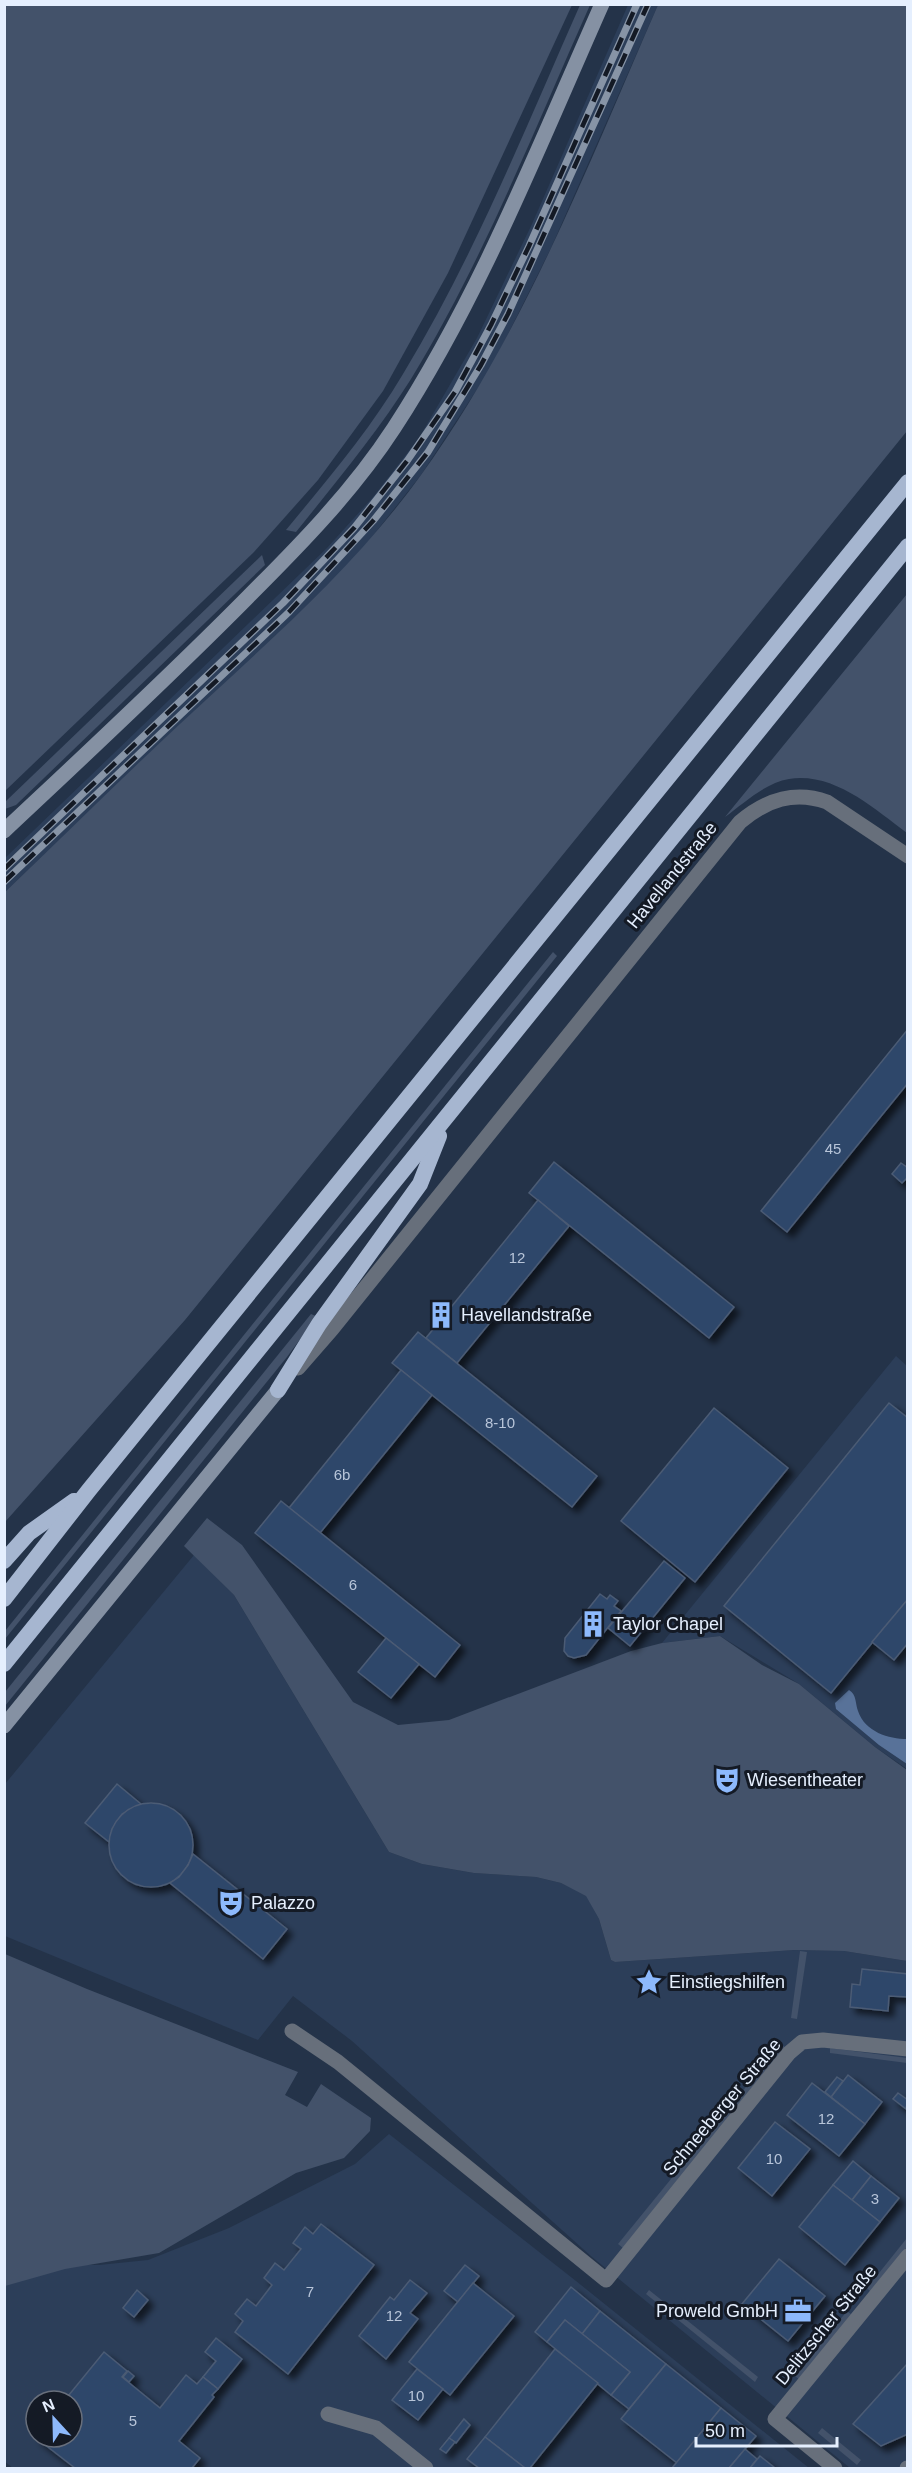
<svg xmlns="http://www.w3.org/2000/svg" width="912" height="2473" font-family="Helvetica,sans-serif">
<defs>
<filter id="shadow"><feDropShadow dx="5.5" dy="5.5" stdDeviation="3" flood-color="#0009"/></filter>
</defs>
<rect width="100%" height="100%" fill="#243349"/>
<g fill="#2c3e59" fill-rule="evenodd">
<path d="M628,5H658L551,248L491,368L421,475L356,557L263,649L207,699L5,892V858L327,548L374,496L419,438L477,338L532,224Z"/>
<path d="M896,1356L907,1366V1769L875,1747L799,1684L720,1636L662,1643Z"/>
<path d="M194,1555L234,1595L389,1852L422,1864L474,1873L536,1877L561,1883L586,1895L599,1919L611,1960L615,1962L794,1950L844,1951L907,1961V2468H850L592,2257L352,2041L293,1996L258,2040L5,1936V1784Z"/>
<path d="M389,2134L576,2281L809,2468H13L4,2461V2272L39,2265H99L148,2260L229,2228L355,2164ZM36,2401H72V2437H36Z"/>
</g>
<g fill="#43526a">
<path d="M5,4L572,5L448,273L383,391L318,480L253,553L5,791Z"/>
<path d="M580,5H590C534,130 483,261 411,379C377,433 336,482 296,532L286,530C327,480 370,430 403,374C474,257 525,129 580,5Z"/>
<path d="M658,5H907V431L185,1320L5,1522V892C72,828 139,761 208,698C284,628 360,560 421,475C524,332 588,165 658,5Z"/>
<path d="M262,555L265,565L16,805L5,809V802Z"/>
<path d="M907,594V833C873,808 834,772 789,779C765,783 744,803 725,817Z"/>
<path d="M553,952L557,956L5,1639V1631Z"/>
<path d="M311,1314L316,1316L315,1319L287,1357L5,1706V1692Z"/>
<path d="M207,1518L242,1545L353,1702L398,1725L449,1720L631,1651L662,1643L720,1636L762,1665L799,1684L875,1747L907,1770V1961L844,1951L794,1950L615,1962L611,1960L599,1919L586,1896L561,1883L536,1877L474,1873L422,1864L389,1852L234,1595L184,1546Z"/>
<path d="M800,1951L807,1952L797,2019L791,2018Z"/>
<path d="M5,1954L87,1989L298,2072L285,2095L307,2107L321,2084L371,2118L370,2131L344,2158L296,2173L159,2253L65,2269L5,2286Z"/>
<path d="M781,2044L786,2048L623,2248L618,2244Z"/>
<path d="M830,2048L907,2058V2063L830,2053Z"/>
<path d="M907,2238V2247L871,2292L867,2288Z"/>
<path d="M649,2290L758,2377L755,2382L646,2294Z"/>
<path d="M847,2311L852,2315L800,2380L795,2376Z"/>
<path d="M822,2428L861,2460L857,2465L818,2433Z"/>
</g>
<path fill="#587299" d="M849,1690C857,1695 855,1703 858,1711C865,1732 889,1739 907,1739V1764L879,1745L836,1709L835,1703Z"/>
<g fill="#2f476b" stroke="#4b5b74" stroke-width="1.5" filter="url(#shadow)">
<path d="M908,1029V1083L787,1232L761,1211Z"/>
<path d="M554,1162L734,1307L709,1338L529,1193Z"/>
<path d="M901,1163L908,1168V1177L902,1183L892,1174Z"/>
<path d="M538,1200L569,1226L457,1363L426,1338Z"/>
<path d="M443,1308L448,1311L439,1321L435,1318Z"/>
<path d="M418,1332L597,1476L572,1507L392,1363Z"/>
<path d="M401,1370L432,1395L320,1533L289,1508Z"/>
<path d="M889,1403L908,1418V1599L831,1693L724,1606Z"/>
<path d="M714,1408L788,1468L695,1582L621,1521Z"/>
<path d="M281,1501L460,1645L435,1677L255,1533Z"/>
<path d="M664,1561L685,1578L630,1646L608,1628Z"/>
<path d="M600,1594L607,1599L610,1595L618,1601L614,1606L621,1611L586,1655L574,1658L568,1656L564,1651L565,1638Z"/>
<path d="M908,1599V1643L894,1660L872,1642Z"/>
<path d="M386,1638L419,1664L391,1698L358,1672Z"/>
<path d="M117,1784L141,1804L122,1814L115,1824L109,1842L85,1823Z"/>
<circle cx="151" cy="1845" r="42"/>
<path d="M193,1854L287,1929L263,1959L170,1883L179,1877L188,1865Z"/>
<path d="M862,1969L908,1974V1997L889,1996L888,2011L850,2007L852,1984L860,1985Z"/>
<path d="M848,2075L882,2102L865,2124L831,2097Z"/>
<path d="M837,2077L843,2081L831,2097L825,2092Z"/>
<path d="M812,2083L865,2124L839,2156L787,2115Z"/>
<path d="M898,2093L908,2100L906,2109L893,2099Z"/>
<path d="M775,2122L810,2149L772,2196L738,2168Z"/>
<path d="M853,2161L871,2176L852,2200L833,2185Z"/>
<path d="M871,2176L899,2198L880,2222L852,2200Z"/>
<path d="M833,2185L880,2222L845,2265L799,2227Z"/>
<path d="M321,2224L374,2265L288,2374L235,2332L243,2321L235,2314L247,2299L256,2306L272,2285L264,2278L275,2263L284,2270L301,2249L293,2243L305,2227L313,2234Z"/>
<path d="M779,2259L825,2296L788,2341L742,2304Z"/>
<path d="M465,2265L479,2276L458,2302L444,2291Z"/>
<path d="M410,2280L427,2293L410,2313L418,2319L386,2359L359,2336L390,2297L394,2300Z"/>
<path d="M473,2283L514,2316L450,2395L409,2362Z"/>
<path d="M571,2287L600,2311L582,2334L565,2320L547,2342L535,2332Z"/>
<path d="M137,2290L148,2300L134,2317L123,2308Z"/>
<path d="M600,2311L666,2364L629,2409L611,2395L630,2372L582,2334Z"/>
<path d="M565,2320L630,2372L611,2395L547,2342Z"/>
<path d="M216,2338L242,2359L218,2389L203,2377L216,2361L205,2352Z"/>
<path d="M555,2349L598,2383L530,2468H525L485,2437Z"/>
<path d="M104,2352L127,2371L122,2377L160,2408L186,2375L197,2384L203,2377L218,2389L212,2395L214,2397L179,2441L200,2458L192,2468H75L35,2437H72V2401H64Z"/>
<path d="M908,2363V2434L881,2446L853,2424Z"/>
<path d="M666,2364L721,2408L677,2463L621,2419Z"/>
<path d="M417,2369L443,2389L418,2420L392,2400Z"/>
<path d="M128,2371L134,2376L129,2382L123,2377Z"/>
<path d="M721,2408L756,2436L729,2468H672Z"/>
<path d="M464,2419L470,2425L456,2443L449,2438Z"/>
<path d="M485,2437L525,2468H479L467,2459Z"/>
<path d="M449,2438L455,2442L446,2453L440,2449Z"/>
<path d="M745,2449L757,2459L750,2468H729Z"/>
<path d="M760,2456L775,2468H750Z"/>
</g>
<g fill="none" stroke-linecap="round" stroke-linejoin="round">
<g stroke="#676f7b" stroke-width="15">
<path d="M298,1368L332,1329L740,822C766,800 794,790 827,802L908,856"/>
<path d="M292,2031L338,2062L606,2280L789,2053L802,2042L823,2040L908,2049"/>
<path d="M328,2414L376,2428L426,2468"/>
<path d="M835,2468L775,2419L908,2256"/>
<path d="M907,2468H908"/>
</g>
<g stroke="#8591a3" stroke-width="15">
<path d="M4,831C86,754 169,677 248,597C300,545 353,491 394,428C480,296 538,148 602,4"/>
<path d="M4,1726L278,1390"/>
</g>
<g stroke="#a6b6d0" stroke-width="16">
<path d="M278,1390L319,1324L420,1184L439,1136"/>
<path d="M4,1561L29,1533L74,1501"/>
<path d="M4,1599L89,1490L908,482"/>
<path d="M4,1664L908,546"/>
</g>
<defs>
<g id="rail">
<path d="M4,869L283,603L354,528L407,461L455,392L491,325L529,246L637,4"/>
<path d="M4,882L289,612L373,521L428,452L481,365L508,314L648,4"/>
</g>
</defs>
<use href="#rail" stroke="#8794a6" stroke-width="7"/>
<use href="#rail" stroke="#141a25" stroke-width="4.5" stroke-dasharray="14" stroke-linecap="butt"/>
</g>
<defs>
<symbol id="building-bare" viewBox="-9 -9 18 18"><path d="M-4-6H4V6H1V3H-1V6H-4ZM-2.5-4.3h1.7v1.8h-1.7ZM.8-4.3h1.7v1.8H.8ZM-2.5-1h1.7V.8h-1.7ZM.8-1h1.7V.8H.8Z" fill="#8db9fc" stroke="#141a25" stroke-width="2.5" paint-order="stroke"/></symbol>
<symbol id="theatre-bare" viewBox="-9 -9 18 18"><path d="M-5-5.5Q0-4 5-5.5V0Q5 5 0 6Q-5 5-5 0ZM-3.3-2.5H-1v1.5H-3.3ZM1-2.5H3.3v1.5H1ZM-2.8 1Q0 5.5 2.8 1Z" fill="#8db9fc" stroke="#141a25" stroke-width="2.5" paint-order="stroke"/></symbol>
<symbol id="sight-bare" viewBox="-9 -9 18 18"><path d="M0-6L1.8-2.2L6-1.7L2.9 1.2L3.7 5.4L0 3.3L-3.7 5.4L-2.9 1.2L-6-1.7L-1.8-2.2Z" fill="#8db9fc" stroke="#141a25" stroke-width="2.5" paint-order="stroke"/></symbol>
<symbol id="office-bare" viewBox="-9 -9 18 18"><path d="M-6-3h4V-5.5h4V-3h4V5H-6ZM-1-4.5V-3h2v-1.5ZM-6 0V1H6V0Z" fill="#8db9fc" stroke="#141a25" stroke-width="2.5" paint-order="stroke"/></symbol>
</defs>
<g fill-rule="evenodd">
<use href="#building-bare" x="422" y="1296" width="38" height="38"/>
<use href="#building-bare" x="574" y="1605" width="38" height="38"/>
<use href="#theatre-bare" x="708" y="1761" width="38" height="38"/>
<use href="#theatre-bare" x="212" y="1884" width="38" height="38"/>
<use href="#sight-bare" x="630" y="1963" width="38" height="38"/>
<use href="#office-bare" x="779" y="2292" width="38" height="38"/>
</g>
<g text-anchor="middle" stroke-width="6" stroke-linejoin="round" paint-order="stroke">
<g font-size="15" fill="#b8c5d9">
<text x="833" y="1154">45</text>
<text x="517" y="1263">12</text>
<text x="500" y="1428">8-10</text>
<text x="342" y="1480">6b</text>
<text x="353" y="1590">6</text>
<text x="826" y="2124">12</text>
<text x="774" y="2164">10</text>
<text x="875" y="2204">3</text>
<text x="310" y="2297">7</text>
<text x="394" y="2321">12</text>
<text x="416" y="2401">10</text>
<text x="133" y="2426">5</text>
</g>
<g font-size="18" fill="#e5effe" stroke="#141a25">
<text transform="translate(672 875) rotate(-51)" y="6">Havellandstraße</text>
<text transform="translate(722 2107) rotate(-50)" y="6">Schneeberger Straße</text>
<text transform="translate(826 2325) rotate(-51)" y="6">Delitzscher Straße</text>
</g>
<g font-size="18" fill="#e5effe" stroke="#141a25" text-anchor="start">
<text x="461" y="1321">Havellandstraße</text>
<text x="613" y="1630">Taylor Chapel</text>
<text x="747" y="1786">Wiesentheater</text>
<text x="251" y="1909">Palazzo</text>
<text x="669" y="1988">Einstiegshilfen</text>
<text x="778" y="2317" text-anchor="end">Proweld GmbH</text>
</g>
</g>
<rect width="912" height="2473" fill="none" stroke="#e5effe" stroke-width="12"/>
<g transform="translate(54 2419) rotate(338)"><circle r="28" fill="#141a25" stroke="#686f7c" stroke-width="1.5"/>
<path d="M0-4.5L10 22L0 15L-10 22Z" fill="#8db9fc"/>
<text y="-9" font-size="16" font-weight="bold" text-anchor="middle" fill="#e5effe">N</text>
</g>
<path d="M696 2437v9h141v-9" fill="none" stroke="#e5effe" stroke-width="3"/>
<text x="705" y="2437" font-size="18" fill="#e5effe" stroke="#141a25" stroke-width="4.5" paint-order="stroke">50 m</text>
</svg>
